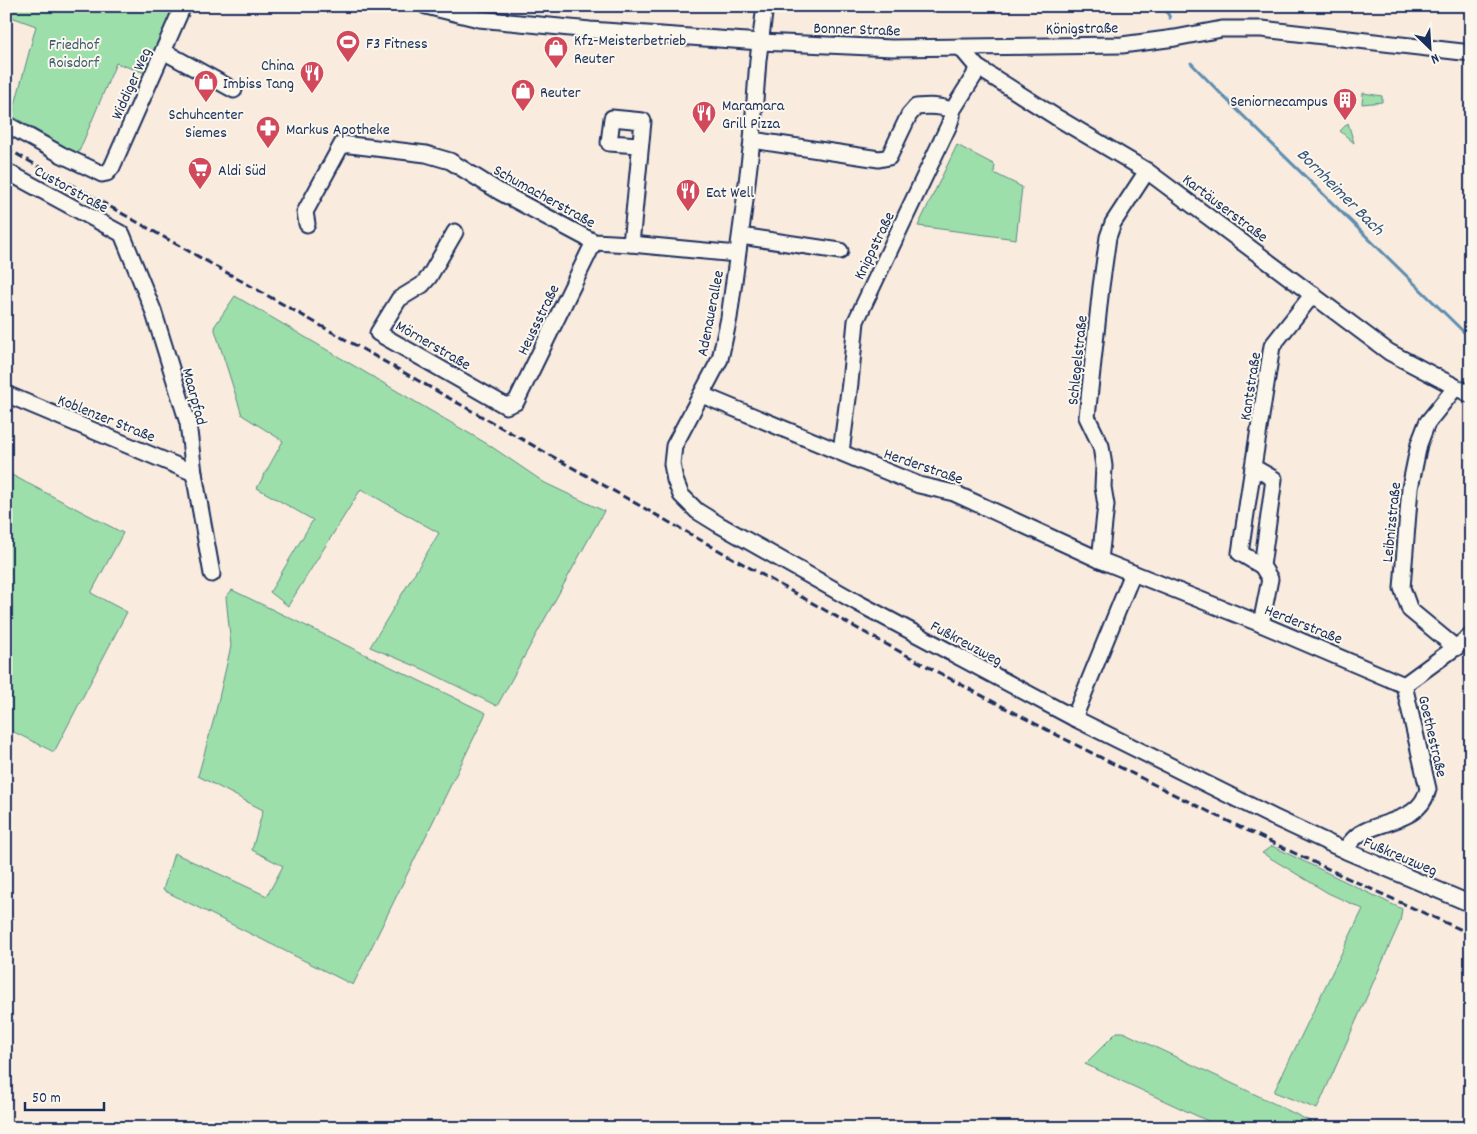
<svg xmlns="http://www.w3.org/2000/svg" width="1477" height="1134" font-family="Dekko,sans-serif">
<rect width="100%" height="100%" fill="#f9ebde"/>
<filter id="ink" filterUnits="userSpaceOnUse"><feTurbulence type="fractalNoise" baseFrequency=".02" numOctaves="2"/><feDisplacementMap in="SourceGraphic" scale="10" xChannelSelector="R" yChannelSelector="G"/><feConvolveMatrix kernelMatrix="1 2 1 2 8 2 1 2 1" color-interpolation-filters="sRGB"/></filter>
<g filter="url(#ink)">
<g fill="#9ddfaa" stroke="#5c8784">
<path d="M6,6H174L145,73L116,63L78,154L12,116L36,26L6,15Z"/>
<path d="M1363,93L1382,96V102L1362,104Z"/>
<path d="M1348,123L1354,143L1340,131Z"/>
<path d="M957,145L995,165L994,173L1022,187L1016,239L918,226Z"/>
<path d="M235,296L489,445L545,483L604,511L497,706L425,670L370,647L439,533L361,489L288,606L270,592L313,520L257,488L283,441L242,415L214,327Z"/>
<path d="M6,472L123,533L91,593L127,612L54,752L6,728Z"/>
<path d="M232,590L486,713L353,985L163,890L174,853L267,896L283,866L252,850L263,810L198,776L215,715L231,646L226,597Z"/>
<path d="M1272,846L1402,909L1400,922L1317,1109L1274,1092L1363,909L1328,893L1262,853Z"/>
<path d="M1117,1032H1123C1190,1064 1257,1094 1323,1128H1223L1085,1064Z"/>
</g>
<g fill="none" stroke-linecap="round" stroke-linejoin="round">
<g stroke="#5b8db0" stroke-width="3">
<path d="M1164,6L1170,18"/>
<path d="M1191,63L1224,97L1471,339"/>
</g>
<defs>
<g id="minor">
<path d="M426,6L479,19L590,30L761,42L892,48L1122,45L1175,38L1222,29H1262L1471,53"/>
<path d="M765,6L758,60L752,140L744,208L729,318L720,359L674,446L672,464L675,480L681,495L697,511L718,524L858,603L1074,718L1273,817L1346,851L1471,904"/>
<path d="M960,47L977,67L1056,117L1147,171L1389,352L1471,395"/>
<path d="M163,51L234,90"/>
<path d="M6,124L62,155L96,171L102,174L107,173L112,167L183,6"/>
<path d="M752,140L879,159L889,157L909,115L916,107C927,106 942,105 952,111"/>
<path d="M6,171L122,234L153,310L188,423L194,473L212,574"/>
<path d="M307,224L305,212L342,144L426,154L450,161L500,192L594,242L631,244L737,254"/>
<path d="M455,232L429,277L422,285L399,299L378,333L506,406L516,402L594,242"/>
<path d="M741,236L840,251"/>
<path d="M631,244L643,121L612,118L609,143L639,145"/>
<path d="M1455,388L1427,423L1419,444L1410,488L1402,588L1410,610L1456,648"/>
<path d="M6,394L194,473"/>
<path d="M702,395L919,485L954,493L1100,560L1261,624L1404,685"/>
<path d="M841,452L850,383L856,321L949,125L952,116V111L974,76L977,67"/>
<path d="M1253,467L1240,553L1262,566"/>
<path d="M1100,560L1106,505L1103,487L1104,466L1101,446L1087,417L1101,287L1108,237L1113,223L1147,171"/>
<path d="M1261,624L1270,579L1262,566L1274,479L1253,467L1272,346L1313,294"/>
<path d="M1404,685L1471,636"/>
<path d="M1074,718L1133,573"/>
<path d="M1345,850C1350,842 1356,835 1365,831C1389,820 1421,819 1428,789L1404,685"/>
</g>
</defs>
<use href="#minor" stroke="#1b2f5e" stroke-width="19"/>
<use href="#minor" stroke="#fbf7ec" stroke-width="15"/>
<path stroke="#1b2f5e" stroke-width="3" stroke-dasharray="8 4" stroke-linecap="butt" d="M6,148L853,626C1055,737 1260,841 1471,934"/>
</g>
</g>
<defs>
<symbol id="stadium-pin" viewBox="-11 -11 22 30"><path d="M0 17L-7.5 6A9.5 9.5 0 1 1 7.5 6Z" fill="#d1495b" stroke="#fbf7ec"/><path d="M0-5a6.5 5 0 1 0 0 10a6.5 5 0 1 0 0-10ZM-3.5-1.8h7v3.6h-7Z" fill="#fff"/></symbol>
<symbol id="shop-pin" viewBox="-11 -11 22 30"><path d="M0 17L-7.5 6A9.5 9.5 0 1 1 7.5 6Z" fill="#d1495b" stroke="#fbf7ec"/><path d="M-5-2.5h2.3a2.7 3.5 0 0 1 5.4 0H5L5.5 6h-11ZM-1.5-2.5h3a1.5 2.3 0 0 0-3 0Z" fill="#fff"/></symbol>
<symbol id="restaurant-pin" viewBox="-11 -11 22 30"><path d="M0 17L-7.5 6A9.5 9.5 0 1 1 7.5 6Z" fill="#d1495b" stroke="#fbf7ec"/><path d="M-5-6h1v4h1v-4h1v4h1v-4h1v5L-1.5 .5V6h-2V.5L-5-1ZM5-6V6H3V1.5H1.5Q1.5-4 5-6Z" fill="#fff"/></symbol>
<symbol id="building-pin" viewBox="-11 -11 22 30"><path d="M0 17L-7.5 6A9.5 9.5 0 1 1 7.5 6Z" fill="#d1495b" stroke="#fbf7ec"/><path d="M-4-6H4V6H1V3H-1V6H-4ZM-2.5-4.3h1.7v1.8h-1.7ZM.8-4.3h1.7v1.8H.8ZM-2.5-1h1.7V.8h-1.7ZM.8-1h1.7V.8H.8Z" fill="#fff"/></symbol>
<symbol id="pharmacy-pin" viewBox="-11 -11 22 30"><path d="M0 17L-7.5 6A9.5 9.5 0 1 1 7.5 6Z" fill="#d1495b" stroke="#fbf7ec"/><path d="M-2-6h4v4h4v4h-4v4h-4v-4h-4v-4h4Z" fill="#fff"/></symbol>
<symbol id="supermarket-pin" viewBox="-11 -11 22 30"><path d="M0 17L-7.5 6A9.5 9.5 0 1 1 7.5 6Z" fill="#d1495b" stroke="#fbf7ec"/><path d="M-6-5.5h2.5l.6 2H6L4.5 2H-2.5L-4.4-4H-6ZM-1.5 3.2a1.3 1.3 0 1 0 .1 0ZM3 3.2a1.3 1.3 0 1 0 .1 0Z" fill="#fff"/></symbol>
</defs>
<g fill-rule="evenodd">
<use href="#stadium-pin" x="334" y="28" width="28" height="38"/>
<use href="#shop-pin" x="542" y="34" width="28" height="38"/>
<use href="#restaurant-pin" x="298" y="59" width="28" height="38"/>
<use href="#shop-pin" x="192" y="68" width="28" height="38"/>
<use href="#shop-pin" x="509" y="77" width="28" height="38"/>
<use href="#building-pin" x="1331" y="86" width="28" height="38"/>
<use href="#restaurant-pin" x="690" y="99" width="28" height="38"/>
<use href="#pharmacy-pin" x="254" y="114" width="28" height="38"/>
<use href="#supermarket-pin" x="186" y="155" width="28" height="38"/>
<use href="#restaurant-pin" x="674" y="177" width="28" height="38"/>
</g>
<g text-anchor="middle" stroke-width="4" stroke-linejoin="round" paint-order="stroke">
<g font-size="16" fill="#1b2f5e" stroke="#fbf7ec">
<text transform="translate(1082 27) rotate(-1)" y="6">Königstraße</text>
<text transform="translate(857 28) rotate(2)" y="6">Bonner Straße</text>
<text transform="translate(130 83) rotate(-66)" y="6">Widdiger Weg</text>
<text transform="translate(72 188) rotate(29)" y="6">Custorstraße</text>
<text transform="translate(545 195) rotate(29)" y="6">Schumacherstraße</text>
<text transform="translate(1226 207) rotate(37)" y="6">Kartäuserstraße</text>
<text transform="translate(873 245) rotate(-64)" y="6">Knippstraße</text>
<text transform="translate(709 313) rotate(-79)" y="6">Adenauerallee</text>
<text transform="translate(537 319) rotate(-64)" y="6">Heussstraße</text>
<text transform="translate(434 344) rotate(30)" y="6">Mörnerstraße</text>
<text transform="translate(1076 360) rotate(-84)" y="6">Schlegelstraße</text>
<text transform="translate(1249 386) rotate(-81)" y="6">Kantstraße</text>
<text transform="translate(196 396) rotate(75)" y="6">Maarpfad</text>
<text transform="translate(107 417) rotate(22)" y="6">Koblenzer Straße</text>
<text transform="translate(924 465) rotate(19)" y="6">Herderstraße</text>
<text transform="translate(1390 522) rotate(-84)" y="6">Leibnizstraße</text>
<text transform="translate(1304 623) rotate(22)" y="6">Herderstraße</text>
<text transform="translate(967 642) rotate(28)" y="6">Fußkreuzweg</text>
<text transform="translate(1434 736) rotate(77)" y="6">Goethestraße</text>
<text transform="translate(1401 855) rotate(23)" y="6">Fußkreuzweg</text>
</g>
<g font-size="16" fill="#1b2f5e" stroke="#fbf7ec" text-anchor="start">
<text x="574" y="45">Kfz-Meisterbetrieb<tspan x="574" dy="18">Reuter</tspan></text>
<text x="366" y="48">F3 Fitness</text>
<text x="294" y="70" text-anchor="end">China<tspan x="294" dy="18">Imbiss Tang</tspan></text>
<text x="540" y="97">Reuter</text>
<text x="1328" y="106" text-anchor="end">Seniornecampus</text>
<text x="722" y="110">Maramara<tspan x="722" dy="18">Grill Pizza</tspan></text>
<text x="206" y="119" text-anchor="middle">Schuhcenter<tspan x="206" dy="18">Siemes</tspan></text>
<text x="286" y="134">Markus Apotheke</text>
<text x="218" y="175">Aldi Süd</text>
<text x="706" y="197">Eat Well</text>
</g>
<g font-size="16" fill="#3c5b71" stroke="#fbf7ec">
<text x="74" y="49">Friedhof<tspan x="74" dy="18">Roisdorf</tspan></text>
</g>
<g font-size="18" font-style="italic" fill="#365680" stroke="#fbf7ec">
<text transform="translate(1341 191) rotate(45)" y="6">Bornheimer Bach</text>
</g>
</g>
<rect width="1477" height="1134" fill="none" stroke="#fbf7ec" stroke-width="25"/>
<rect x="12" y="12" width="1452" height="1109" fill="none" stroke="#1b2f5e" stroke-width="2" filter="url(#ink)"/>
<g transform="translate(1430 48) rotate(155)" stroke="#fbf7ec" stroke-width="4" paint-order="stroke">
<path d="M0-4L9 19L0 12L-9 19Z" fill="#1b2f5e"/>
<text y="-8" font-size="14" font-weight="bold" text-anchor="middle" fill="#1b2f5e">N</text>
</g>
<path d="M25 1102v8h79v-8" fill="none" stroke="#1b2f5e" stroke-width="2.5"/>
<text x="32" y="1102" font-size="15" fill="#1b2f5e" stroke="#fbf7ec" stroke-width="4" paint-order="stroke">50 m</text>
</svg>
